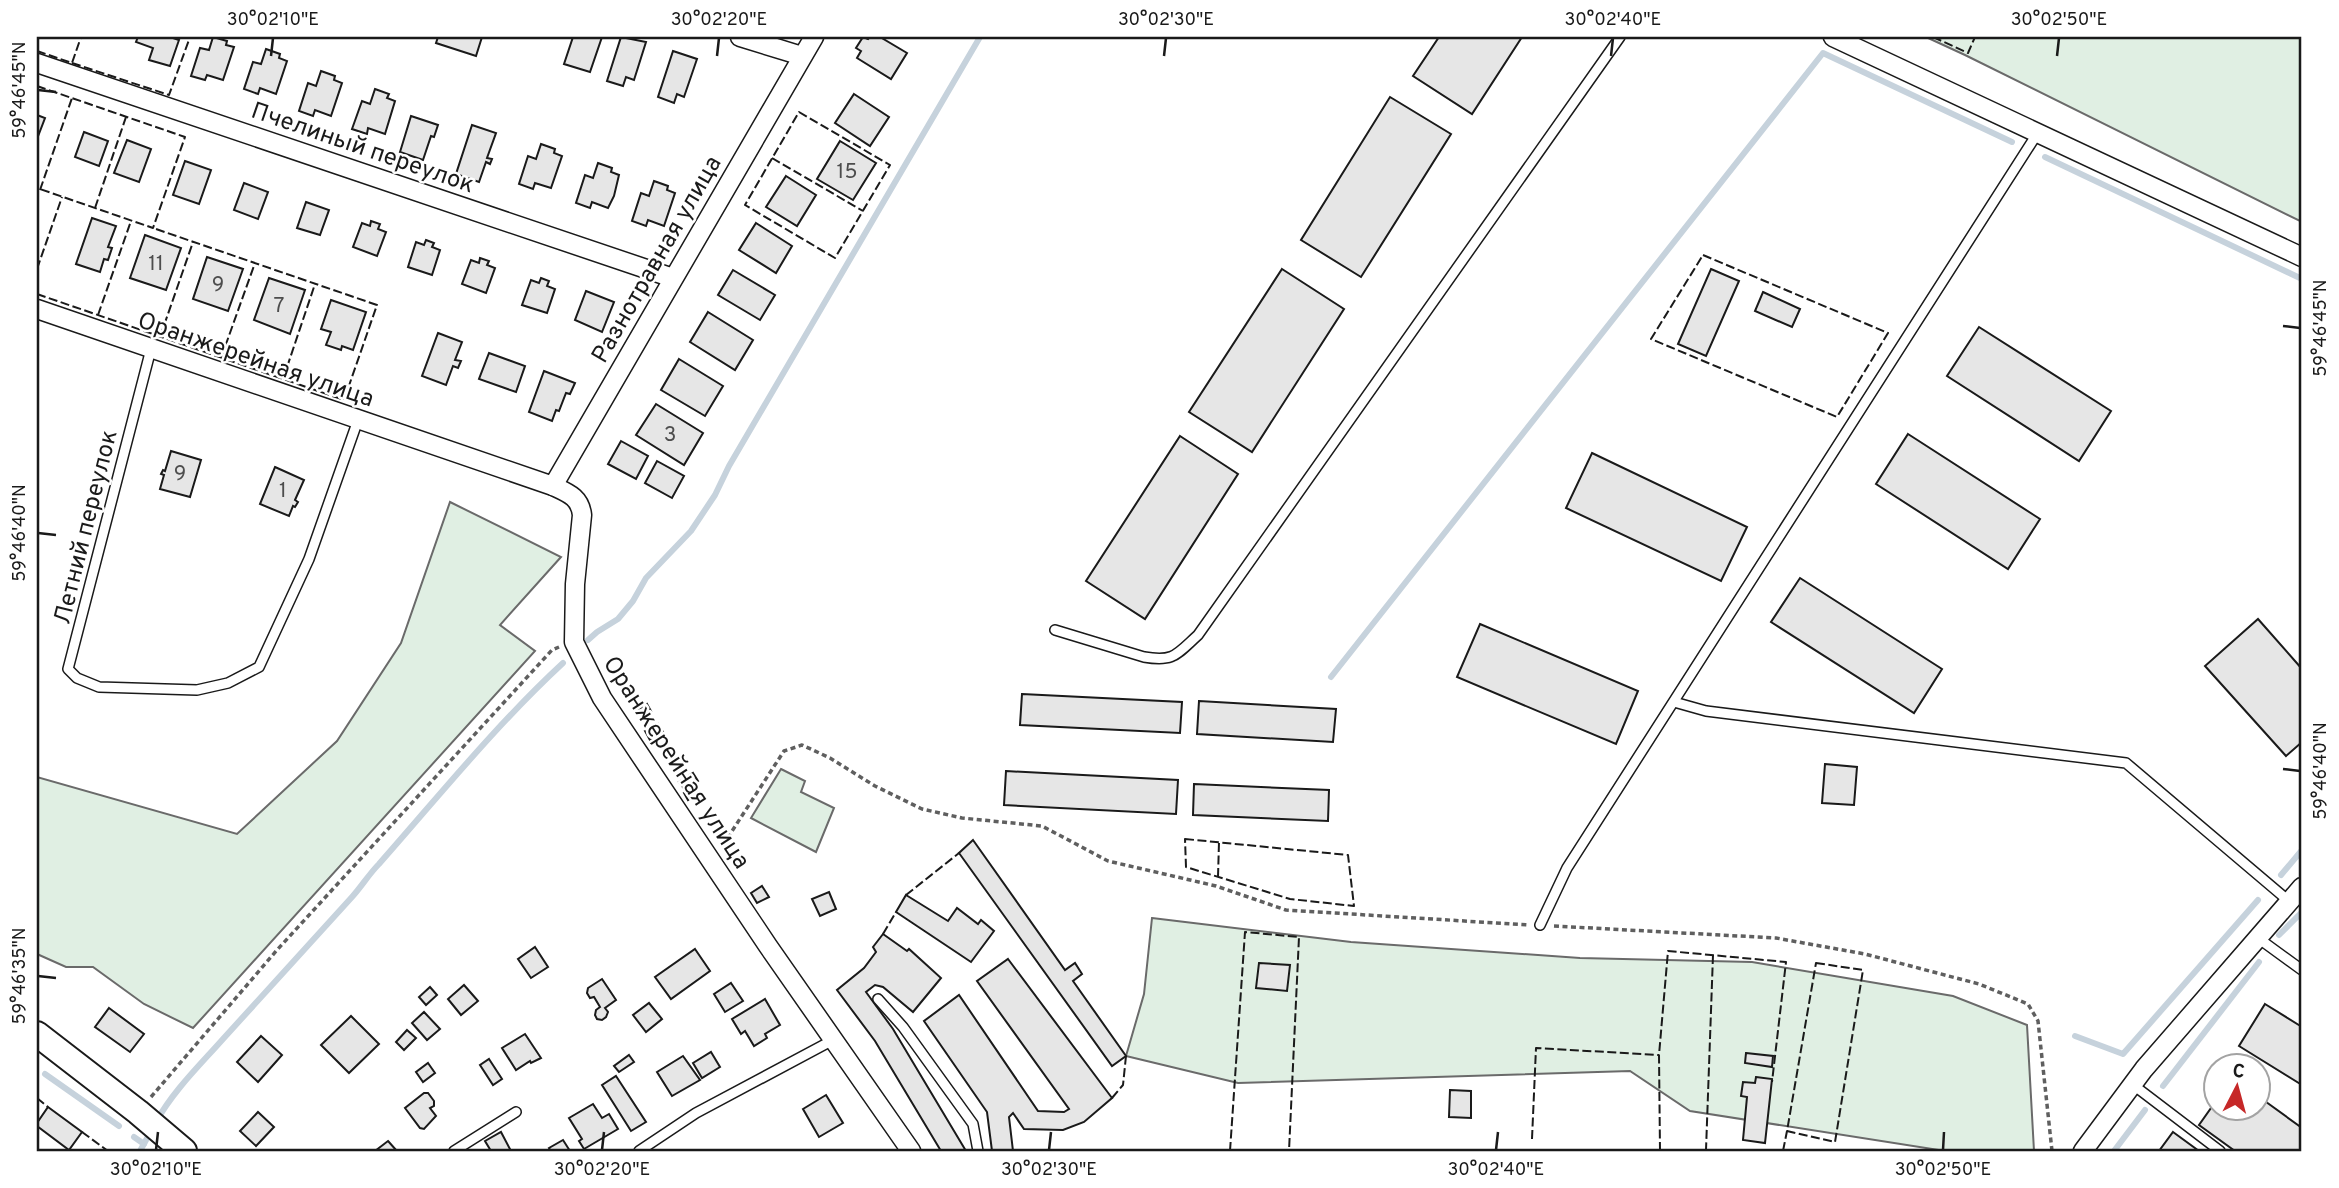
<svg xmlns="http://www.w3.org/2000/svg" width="2339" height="1188" font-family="Overpass,sans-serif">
<rect width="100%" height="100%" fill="#fff"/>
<g fill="#e0efe3" stroke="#6a6a6a" stroke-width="2">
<path d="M1926,37H2302V222L1965,55Z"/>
<path d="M450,502L561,557L500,625L535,651L193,1028L144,1004L93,967H66L37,954V777L237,834L337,741L401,643Z"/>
<path d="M781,769L805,781L801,792L834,808L816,852L751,818Z"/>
<path d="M1152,918L1351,942L1580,958L1752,962L1953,996L2027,1025L2034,1151H1945L1690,1111L1630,1071L1238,1083L1126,1056L1144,994Z"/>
</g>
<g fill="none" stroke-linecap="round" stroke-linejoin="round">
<g stroke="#c6d2dc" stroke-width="6">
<path d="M2045,157L2302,279"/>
<path d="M588,640L597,632L618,619L633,601L646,578L691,531L715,495L729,466L980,37"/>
<path d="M1331,677L1823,53L2012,142"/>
<path d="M2281,875L2302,850"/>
<path d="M2279,935L2302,912"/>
<path d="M2075,1036L2123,1054L2258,900"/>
<path d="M45,1074L119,1126"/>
<path d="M2163,1086L2259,962"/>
<path d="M156,1122C173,1091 200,1065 223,1039C266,992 309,944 352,897C362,886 369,874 379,864C439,796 496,725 563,663"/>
<path d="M134,1137L144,1144"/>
<path d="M140,1151L151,1131"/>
<path d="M2114,1151L2145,1110"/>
</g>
</g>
<g fill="#e6e6e6" stroke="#1a1a1a" stroke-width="2">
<path d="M138,37H170L179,40L170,66L149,60L153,48L136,42Z"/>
<path d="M213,37L227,41L226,45L234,47L223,80L207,75L205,80L191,76L200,48L209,50Z"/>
<path d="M438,37H482L476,56L436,43Z"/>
<path d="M573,37H602L590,72L564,64Z"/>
<path d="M621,37L646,42L634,80L626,77L623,86L607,81Z"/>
<path d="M863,37L868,39L870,37H880L907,53L891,79L857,58L861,51L856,48Z"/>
<path d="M1439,37H1522L1472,114L1413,76Z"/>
<path d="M266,49L280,54L279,58L287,61L276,94L260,88L258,94L244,89L253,62L261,64Z"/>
<path d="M673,51L697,59L684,97L677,94L674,103L658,97Z"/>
<path d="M321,71L335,76L334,80L342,83L331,116L315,110L313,116L299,111L308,83L316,86Z"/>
<path d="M375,89L389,94L387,98L395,101L385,134L368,128L367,134L352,129L362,101L370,104Z"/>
<path d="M854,94L889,117L870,146L835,123Z"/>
<path d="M1390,97L1451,134L1361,277L1301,240Z"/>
<path d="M37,115L45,118L37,139Z"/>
<path d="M411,116L438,125L434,137L431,136L423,160L400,152Z"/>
<path d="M472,125L496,133L487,158L492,159L490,164L486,162L479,182L456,174Z"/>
<path d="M84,132L108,141L99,166L75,157Z"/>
<path d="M127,140L151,149L139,182L114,173Z"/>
<path d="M840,141L876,163L853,200L817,179Z"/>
<path d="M541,144L555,149L554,153L562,156L551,188L535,183L533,189L519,184L528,156L536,159Z"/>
<path d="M185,161L211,170L199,204L173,195Z"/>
<path d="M598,163L612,168L611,172L619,175L614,196L608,208L592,202L590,208L576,203L585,175L593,178Z"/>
<path d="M786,176L816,195L797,226L766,207Z"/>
<path d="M654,181L668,186L667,190L675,193L664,226L648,220L646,226L632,221L641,193L649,196Z"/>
<path d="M244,183L268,192L258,219L234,210Z"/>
<path d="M306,202L329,210L320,235L297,228Z"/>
<path d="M92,218L116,226L108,247L112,248L108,260L104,259L100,272L76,264Z"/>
<path d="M371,221L380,224L378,229L386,232L377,256L353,247L362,223L370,226Z"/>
<path d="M756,223L792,246L776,273L739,250Z"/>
<path d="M145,235L181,248L166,290L130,278Z"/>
<path d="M426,240L434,243L432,247L440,250L432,275L408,267L416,242L424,245Z"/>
<path d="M207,257L243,269L228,311L193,299Z"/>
<path d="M480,258L489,261L487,265L495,268L486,293L462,284L471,260L479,263Z"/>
<path d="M1282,269L1344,309L1252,452L1189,412Z"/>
<path d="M1711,269L1739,281L1706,356L1678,344Z"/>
<path d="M733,270L775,295L760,320L718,295Z"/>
<path d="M269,278L305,290L290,334L254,320Z"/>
<path d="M541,278L549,281L547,286L555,289L547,313L522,305L531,280L539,283Z"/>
<path d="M586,291L614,302L602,332L575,320Z"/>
<path d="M1763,292L1800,309L1792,327L1755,311Z"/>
<path d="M331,300L366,312L353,350L342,346L341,350L326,345L331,332L321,329Z"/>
<path d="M708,312L753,340L735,370L690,342Z"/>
<path d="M1979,327L2111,411L2079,461L1947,376Z"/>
<path d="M438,333L462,342L455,360L461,361L458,368L453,366L446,385L422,376Z"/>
<path d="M489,353L525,366L516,392L479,379Z"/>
<path d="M679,359L723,386L705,416L661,390Z"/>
<path d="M544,371L575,383L570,394L566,393L559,411L556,410L552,421L529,412Z"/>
<path d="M656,404L703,433L684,465L636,435Z"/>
<path d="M1908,434L2040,519L2008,569L1876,484Z"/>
<path d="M1180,436L1238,474L1145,619L1086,581Z"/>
<path d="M621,441L648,456L636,479L608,464Z"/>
<path d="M171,451L201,460L190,497L160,489L164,475L161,474L163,470L165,471Z"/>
<path d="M1592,453L1747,527L1721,581L1566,508Z"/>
<path d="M657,461L684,476L672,498L645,483Z"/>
<path d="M275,467L304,480L295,500L298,502L295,507L293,506L289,516L260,504Z"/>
<path d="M1800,578L1942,669L1914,713L1771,622Z"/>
<path d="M2258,619L2302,669V742L2286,756L2205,666Z"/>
<path d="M1480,624L1638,691L1616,744L1457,677Z"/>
<path d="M1022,694L1182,702L1180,733L1020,725Z"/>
<path d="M1199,701L1336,709L1333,742L1197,734Z"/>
<path d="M647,704L651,711L641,716L637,710Z"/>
<path d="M658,724L663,732L650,740L645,731Z"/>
<path d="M1825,764L1857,767L1854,805L1822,803Z"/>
<path d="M1006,771L1178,780L1176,814L1004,805Z"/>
<path d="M693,773L698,781L685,790L679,782Z"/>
<path d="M1194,784L1329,790L1328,821L1193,815Z"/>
<path d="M695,787L699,793L688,800L684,793Z"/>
<path d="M973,840L1065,970L1075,963L1082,974L1073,981L1126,1056L1112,1066L959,853Z"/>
<path d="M762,886L769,897L757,903L751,893Z"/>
<path d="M829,892L836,909L820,916L812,899Z"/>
<path d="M906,895L948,921L957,908L978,924L981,920L994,931L971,962L896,912Z"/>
<path d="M883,934L907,951L909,949L941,978L913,1012L883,987L875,985L866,992L893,1029L966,1151H941L875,1041L837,990L864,968L876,952L873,947Z"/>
<path d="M535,947L548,967L531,978L518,959Z"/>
<path d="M695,949L710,971L671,999L655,977Z"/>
<path d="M1008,959L1112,1098L1084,1122L1063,1130L1024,1129L1013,1113L1009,1117L1013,1151H992L987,1112L924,1021L959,995L1038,1111L1064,1112L1069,1109L977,981Z"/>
<path d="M1259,963L1290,965L1287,991L1256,988Z"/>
<path d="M602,979L616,1000L605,1008L608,1012L606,1017L602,1020L597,1019L595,1015L596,1010L600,1007L594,997L590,998L587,993L588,988Z"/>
<path d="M731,983L743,1001L725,1012L714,994Z"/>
<path d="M464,985L478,1001L461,1015L448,999Z"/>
<path d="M430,987L437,995L426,1005L419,997Z"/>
<path d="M765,999L780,1025L765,1034L767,1038L754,1046L745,1031L741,1034L732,1019Z"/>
<path d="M649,1003L662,1019L646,1032L633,1015Z"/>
<path d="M2265,1004L2302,1027V1085L2239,1046Z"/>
<path d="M109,1008L144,1034L130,1052L95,1027Z"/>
<path d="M424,1012L440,1029L427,1040L412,1023Z"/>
<path d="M351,1016L379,1044L349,1073L321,1045Z"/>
<path d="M407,1030L416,1038L404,1050L396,1042Z"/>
<path d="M525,1034L541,1058L531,1063L530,1061L516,1070L502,1048Z"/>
<path d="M261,1036L282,1055L258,1082L237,1062Z"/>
<path d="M711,1052L720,1067L702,1078L693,1063Z"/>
<path d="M1746,1053L1773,1056L1772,1067L1745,1063Z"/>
<path d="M629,1055L634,1062L619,1072L614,1066Z"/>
<path d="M683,1056L700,1080L672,1096L657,1072Z"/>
<path d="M489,1059L502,1079L493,1085L480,1065Z"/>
<path d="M428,1063L435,1073L423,1082L416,1072Z"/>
<path d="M616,1076L646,1122L631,1131L602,1085Z"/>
<path d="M1756,1077L1772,1079L1765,1143L1743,1140L1747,1097L1741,1096L1743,1082L1755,1083Z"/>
<path d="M1450,1090L1471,1091V1118L1449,1117Z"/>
<path d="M424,1093H428L434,1101V1106L430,1108L436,1116L424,1129L420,1128L405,1108Z"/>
<path d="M826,1095L843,1123L819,1137L803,1109Z"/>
<path d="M2262,1099L2302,1128V1151H2235L2199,1125L2216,1101V1108H2258Z"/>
<path d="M593,1104L602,1118L609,1114L618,1129L584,1149L579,1141L582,1139L569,1118Z"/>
<path d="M48,1107L82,1132L69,1150L37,1126V1123Z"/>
<path d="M258,1112L274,1127L256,1146L240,1131Z"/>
<path d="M501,1132L511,1151H491L485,1141Z"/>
<path d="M2173,1132L2199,1151H2159Z"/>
<path d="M563,1140L570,1151H551L549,1148Z"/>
<path d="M388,1141L397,1151H375Z"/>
</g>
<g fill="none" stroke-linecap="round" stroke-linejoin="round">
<defs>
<g id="service">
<path d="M151,349L68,669L77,678L99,687L197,690L228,683L259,667L309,559L358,420"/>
<path d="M1055,630L1144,657C1174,662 1176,655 1198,635L1620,37"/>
<path d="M1674,702L1706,711L2126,763L2290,902"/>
<path d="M1540,925L1567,868L2037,134"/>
<path d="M2258,938L2302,970"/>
<path d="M878,999L903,1027L973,1124L978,1151"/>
<path d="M2132,1084L2220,1151"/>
<path d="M454,1151L516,1112"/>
<path d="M639,1151L696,1113L833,1040"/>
</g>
<g id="minor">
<path d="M740,37L802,56"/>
<path d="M1833,37L2302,257"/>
<path d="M37,63L673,278"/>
<path d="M37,309L553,486C568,493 580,497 582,515L575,584L574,642L602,698L768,946L911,1151"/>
<path d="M553,486L814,37"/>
<path d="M2083,1151L2144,1069L2302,887"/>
</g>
<path id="secondary" d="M37,1034L138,1112L184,1151"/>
</defs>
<use href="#service" stroke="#1a1a1a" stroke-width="12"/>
<use href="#minor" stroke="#1a1a1a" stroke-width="21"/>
<use href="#secondary" stroke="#1a1a1a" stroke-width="28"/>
<g stroke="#5f5f5f" stroke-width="3.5" stroke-dasharray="5 3.5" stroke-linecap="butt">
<path d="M723,845L784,751L802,745L830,758L875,786L922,809L962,818L1042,826L1108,861L1216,886L1286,910L1529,925"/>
<path d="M1554,926L1776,938L1865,954L1979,984L2028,1004L2038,1021L2052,1151"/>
<path d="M151,1097L277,950L552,650L559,647"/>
</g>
<use href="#service" stroke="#fff" stroke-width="9"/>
<use href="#minor" stroke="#fff" stroke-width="18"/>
<use href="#secondary" stroke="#fff" stroke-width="24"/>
<g stroke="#1a1a1a" stroke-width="2" stroke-dasharray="9 3.5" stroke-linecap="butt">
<path d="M1933,37L1968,53L1975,37"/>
<path d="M37,51L72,63L81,37"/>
<path d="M72,63L169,95L190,37"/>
<path d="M37,86L185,137L153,228L37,188"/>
<path d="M799,112L890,165L835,258L745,205Z"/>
<path d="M772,158L863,211"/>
<path d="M40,190L72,98"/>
<path d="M95,208L126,117"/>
<path d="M1703,255L1888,333L1837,417L1651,339Z"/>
<path d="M37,269L62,197"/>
<path d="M37,294L344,400L377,305L153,228"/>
<path d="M98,315L131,221"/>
<path d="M160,337L193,242"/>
<path d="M221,358L255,263"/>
<path d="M283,379L315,284"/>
<path d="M1185,839L1348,855L1354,906L1290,899L1186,867Z"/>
<path d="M1218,877L1219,842"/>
<path d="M906,895L959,853"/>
<path d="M883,934L896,912"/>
<path d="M1713,955L1706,1150L1728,1151"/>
<path d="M1816,963L1863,970L1835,1142L1787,1131Z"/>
<path d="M37,1098L48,1107"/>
<path d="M1112,1098L1123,1085L1126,1056"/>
<path d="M82,1132L108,1151"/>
<path d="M1532,1139L1536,1048L1659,1055"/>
<path d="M1230,1151L1245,932L1299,937L1289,1151"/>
<path d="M1660,1151L1659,1055L1668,951L1786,962L1772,1082"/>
<path d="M1783,1151L1787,1131"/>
</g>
</g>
<path fill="none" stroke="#1a1a1a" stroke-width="2.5" d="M271,56L273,38M717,56L719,38M1164,56L1166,38M1611,56L1613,38M2057,56L2059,38M38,90L56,92M2283,326L2300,328M38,533L56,535M2283,769L2300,771M38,976L56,978M156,1150L158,1132M602,1150L604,1132M1049,1150L1051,1132M1496,1150L1498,1132M1943,1150L1944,1132"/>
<g text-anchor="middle" stroke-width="5" stroke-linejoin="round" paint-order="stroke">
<g font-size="21" fill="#4d4d4d">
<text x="847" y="178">15</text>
<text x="156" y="270">11</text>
<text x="218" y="291">9</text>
<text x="279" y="312">7</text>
<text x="670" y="441">3</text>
<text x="180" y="480">9</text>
<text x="283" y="497">1</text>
</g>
<g font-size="24" fill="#1a1a1a" stroke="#fff">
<text transform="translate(363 147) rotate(19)" y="8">Пчелиный переулок</text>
<text transform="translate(656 259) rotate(-60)" y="8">Разнотравная улица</text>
<text transform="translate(256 359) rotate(19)" y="8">Оранжерейная улица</text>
<text transform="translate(85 527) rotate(-76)" y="8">Летний переулок</text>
<text transform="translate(677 762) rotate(57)" y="8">Оранжерейная улица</text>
</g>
</g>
<rect width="2339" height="1188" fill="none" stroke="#ffffff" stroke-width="77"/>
<g transform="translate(2237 1087) rotate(6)"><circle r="33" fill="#ffffff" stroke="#a3a3a3" stroke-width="2"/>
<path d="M0-5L12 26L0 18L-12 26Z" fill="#c62828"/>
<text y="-10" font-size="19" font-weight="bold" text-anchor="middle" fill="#1a1a1a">С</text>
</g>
<rect x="38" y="38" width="2262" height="1112" fill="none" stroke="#1a1a1a" stroke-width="2.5"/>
<g font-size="18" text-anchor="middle" fill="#1a1a1a">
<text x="273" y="25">30°02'10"E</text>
<text x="719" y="25">30°02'20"E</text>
<text x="1166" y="25">30°02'30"E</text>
<text x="1613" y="25">30°02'40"E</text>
<text x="2059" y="25">30°02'50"E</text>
<text transform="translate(19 90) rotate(-90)" y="6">59°46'45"N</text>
<text transform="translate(2320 328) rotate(-90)" y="6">59°46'45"N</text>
<text transform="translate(19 533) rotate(-90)" y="6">59°46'40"N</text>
<text transform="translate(2320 771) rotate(-90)" y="6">59°46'40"N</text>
<text transform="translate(19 976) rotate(-90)" y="6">59°46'35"N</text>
<text x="156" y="1175">30°02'10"E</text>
<text x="602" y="1175">30°02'20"E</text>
<text x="1049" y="1175">30°02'30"E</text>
<text x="1496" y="1175">30°02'40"E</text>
<text x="1943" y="1175">30°02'50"E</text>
</g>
</svg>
